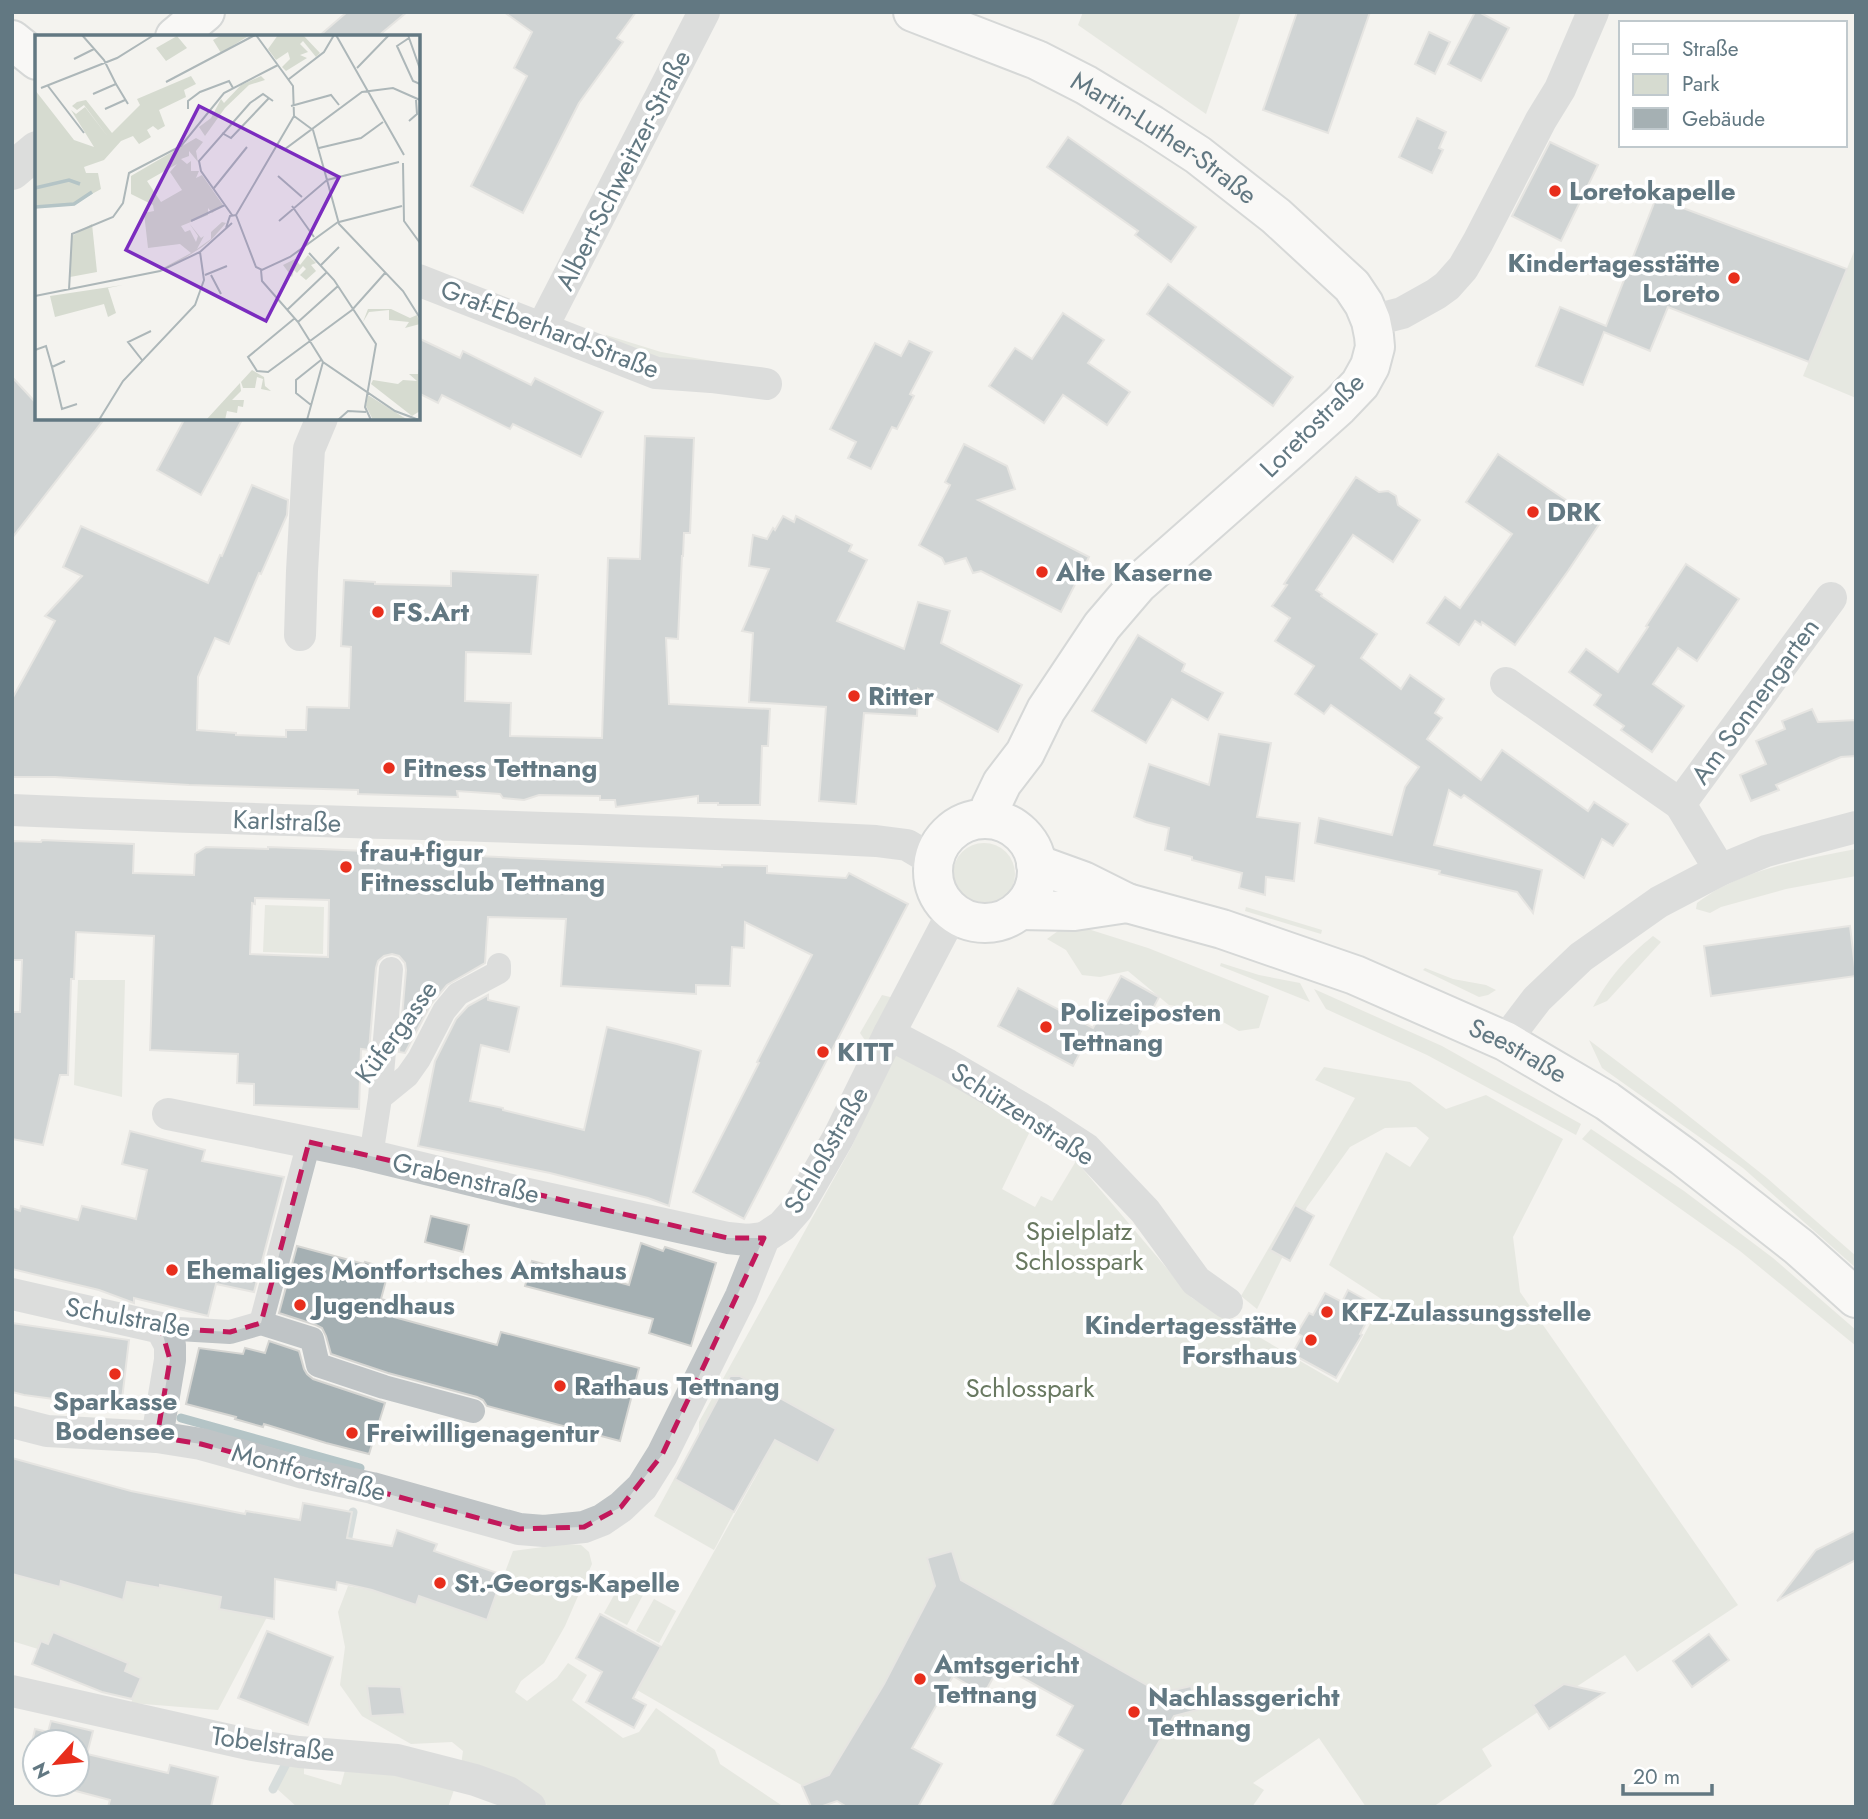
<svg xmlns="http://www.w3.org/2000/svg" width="1868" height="1819" font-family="Jost,sans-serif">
<rect width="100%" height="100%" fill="#f4f3ef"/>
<g fill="#d6dbd0">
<path d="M1083,12H1241L1206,114L1078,25Z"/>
<path d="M1855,249H1856V398L1803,376Z"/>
<path d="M606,335L661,352L723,363L722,366L661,359L603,342Z"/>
<circle cx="984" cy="874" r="31"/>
<path d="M1856,849V876L1786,889L1721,907L1710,913L1696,909L1697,903C1704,898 1712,892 1720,888C1761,866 1810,858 1856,849Z"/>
<path d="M265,905L324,907L323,954L263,952Z"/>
<path d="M1246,907L1322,930L1321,934L1245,911Z"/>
<path d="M1069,923L1148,948L1269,996L1259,1028L1239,1031L1202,1010L1169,1005L1128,971L1100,977L1082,975L1066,950L1047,939Z"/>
<path d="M1653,936L1661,942L1607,1001L1593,1007C1609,977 1627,957 1653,936Z"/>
<path d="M1221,963L1259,975L1300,983L1310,1002L1220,966Z"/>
<path d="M1425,968L1453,979L1486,985L1496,990L1488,995L1479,997L1423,970Z"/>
<path d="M78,980H125L122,1097L74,1085Z"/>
<path d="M1314,989L1442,1046L1581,1124L1576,1135L1427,1055L1326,1009Z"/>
<path d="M882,995L894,998L869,1046L860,1033Z"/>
<path d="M1589,1040L1671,1102L1767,1178L1856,1256V1268L1743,1168L1602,1068Z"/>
<path d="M896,1049L1033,1125L1002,1189L1035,1207L1041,1196L1052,1201L1076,1161L1192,1298L1338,1383L1383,1300L1329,1265L1386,1152L1410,1167L1429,1138L1416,1127L1385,1128L1350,1147L1307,1207L1257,1309L1241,1296L1355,1098L1315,1080L1324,1067L1410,1082L1446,1109L1486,1095L1563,1139L1513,1237L1520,1292L1738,1605L1637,1672L1625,1655L1576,1687L1564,1684L1533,1704L1538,1712L1482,1749L1492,1766L1433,1807H1366L1319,1738L1253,1783L1264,1790L1252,1807H1121L1174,1716L1196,1710L1191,1686L1161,1693L961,1580L951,1551L927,1558L935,1586L884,1683L829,1775L803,1786L637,1690L760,1469L699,1435V1422L852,1146Z"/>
<path d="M1591,1129L1684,1191L1773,1258L1856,1330V1346L1740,1251L1582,1139Z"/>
<path d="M674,1479L734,1512L714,1550L654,1516Z"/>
<path d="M565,1544L581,1545L589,1552L592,1564L565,1626L544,1663L521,1681L515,1692L527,1701L557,1678L568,1663L587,1675L572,1700L623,1738L639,1732L656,1708L715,1750L720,1764L784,1807H550L511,1781L461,1765L463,1751L452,1742L411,1744L362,1716L340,1685L345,1647L338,1612L348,1586L376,1591L416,1605L419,1596L487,1620L513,1551Z"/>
<path d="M12,1573L60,1586L61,1581L123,1599L127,1582L159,1588L160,1585L221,1597L219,1608L227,1610L251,1603L275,1602L218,1710L131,1703L141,1678L41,1641L38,1649L12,1641Z"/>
<path d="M622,1581L644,1593L627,1625L604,1613Z"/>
<path d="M654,1599L676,1611L659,1643L636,1631Z"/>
<path d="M293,1757L304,1759V1774L341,1785L347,1763L455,1787L448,1807H297L275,1787Z"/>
</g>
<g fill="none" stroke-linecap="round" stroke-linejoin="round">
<g stroke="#b4c4c6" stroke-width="9">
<path d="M181,1418L360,1468"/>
<path d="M348,1537L353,1512"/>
<path d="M273,1789L289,1758"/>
</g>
</g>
<g fill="#a5b0b3" stroke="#d5d5d2" stroke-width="2" fill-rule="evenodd">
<path d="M347,12H407L377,37H318Z"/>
<path d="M504,12H636L617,38L623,42L579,103L523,213L471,186L527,76L514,68L532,32Z"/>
<path d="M1297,12H1370L1328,133L1263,110Z"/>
<path d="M1475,12H1479L1509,28L1481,81L1448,64Z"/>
<path d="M1429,32L1450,42L1435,74L1415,64Z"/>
<path d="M1417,118L1446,132L1439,148L1443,150L1432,173L1399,157Z"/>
<path d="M1068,137L1196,227L1171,262L1135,235L1138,231L1047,167Z"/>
<path d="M1550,142L1598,165L1561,241L1512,216Z"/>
<path d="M1656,198L1847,269L1809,362L1668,307L1650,351L1604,332L1583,385L1536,366L1560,307L1606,326Z"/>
<path d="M1168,284L1293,377L1273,406L1147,314Z"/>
<path d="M1063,313L1104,340L1088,363L1130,392L1107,425L1063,395L1044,423L989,386L1015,348L1032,359Z"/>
<path d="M418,338L460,358L463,351L531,385L535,378L603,412L581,457L513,424L510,429L442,395L438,403L418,393Z"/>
<path d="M909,341L932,352L910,394L914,396L897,429L892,427L871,469L848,458L856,442L830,429L875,343L901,356Z"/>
<path d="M12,377L37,404V418H105L12,538Z"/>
<path d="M185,418H243L201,495L157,470Z"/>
<path d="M645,436L694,438L690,533H684L683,556H682L678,639L666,638L669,704L770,709L768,746H762L760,805H718V803H698V796L616,807L615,800H600V796L539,795L524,800L503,798L500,794L457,791L458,797L358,794V790L189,785L55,777H12V699L55,621L45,616L82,576L63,567L81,526L208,583L220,555L222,556L252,485L288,500L287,515L261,574L259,573L229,644L215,638L198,677L197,730L236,733V735L286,737V730H306L307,707L349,708L351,647L341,646L344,580L375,582V584L451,586V571L538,575L531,654L466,652L465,701L511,703L510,736L602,738L608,558L640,559Z"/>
<path d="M964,444L1007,466L1015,489L978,500L1089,557L1061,612L981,571L973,573L966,558L945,564L942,558L919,545L950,485L945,482Z"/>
<path d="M1498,454L1600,523L1568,571L1515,645L1482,622L1481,625L1475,621L1459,645L1427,623L1445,597L1460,608L1512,534L1466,502Z"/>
<path d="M1356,477L1379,492L1388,491L1396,496L1398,505L1420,520L1393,562L1353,535L1316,590L1322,594L1321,596L1377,634L1361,658L1401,689L1410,675L1444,699L1435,713L1442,718L1427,739L1481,780L1502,750L1588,811L1594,802L1628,824L1613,846L1602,839L1584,878L1464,795L1461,798L1449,790L1434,845L1542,870L1533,913L1517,892L1439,874L1440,871L1315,843L1319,818L1392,835L1405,787L1419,767L1331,705L1324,714L1295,694L1314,666L1275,641L1290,618L1272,606L1287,585L1284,584Z"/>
<path d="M783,516L794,522L796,516L852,545L849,551L867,560L837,621L904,649L918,602L950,611L941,643L1022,685L998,732L918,689L917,716L864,713L856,804L819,801L826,707L749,702L753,633L742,631L769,569L749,566L753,535L767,539L773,528L775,530Z"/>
<path d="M1686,564L1739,599L1697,661L1678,648L1653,684L1684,706L1652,752L1621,730L1624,726L1594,705L1601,695L1569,672L1586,649L1618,672L1648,627L1646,626Z"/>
<path d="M1138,635L1185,664L1182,671L1223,693L1208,720L1172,699L1146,743L1092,711Z"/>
<path d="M1812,709L1818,722L1856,720V756L1841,757L1776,785L1779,790L1751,801L1740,775L1766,764L1756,741L1785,729L1782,721Z"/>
<path d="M1219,734L1271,743L1257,817L1300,823L1294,881L1266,877L1265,895L1239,888L1242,873L1192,860V857L1165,850L1169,828L1146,822L1134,817L1149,764L1209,785Z"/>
<path d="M42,840L134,844L133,873L194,875L195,854L206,847L268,849V847L321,849L722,867V865L767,866V873L846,878L849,873L908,904L744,1219L693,1192L759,1063L757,1062L812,955L745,922L744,948L732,947L730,986L696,985V994L561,986L566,919L488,917L485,963L447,985L431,1004L405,1053L399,1052L406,970L405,963L399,956L392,954L384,956L378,961L376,968L369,1050L361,1049L359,1109L254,1105V1084L237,1083L238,1054L150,1050L154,936L76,932L74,979H71L68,1075H60L43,1145L12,1139V1012H20L22,960H12V841L41,842ZM255,898L329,900L328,957L250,954L252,903L255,904Z"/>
<path d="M1850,926L1856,976L1711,996L1704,946Z"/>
<path d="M1121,976L1159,997L1129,1054L1090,1034L1073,1066L998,1026L1018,988L1093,1028Z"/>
<path d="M488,995V1000L519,1007L509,1052L481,1045L470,1101L503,1108V1110L584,1130L607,1027L677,1044L701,1051L669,1206L648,1198L550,1173L418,1146L435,1061L456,1019L468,1006Z"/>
<path d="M130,1131L205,1150L202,1161L284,1177L254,1292L216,1284L208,1316L134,1298V1303L99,1290L12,1269V1208L20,1211L21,1206L78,1220L82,1206L136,1219L147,1170L122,1164Z"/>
<path d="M1295,1205L1314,1216L1290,1261L1270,1250Z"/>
<path d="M431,1216L469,1225L463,1252L425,1242Z"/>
<path d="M641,1243L663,1251L665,1247L716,1263L691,1346L649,1333L653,1319L525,1286L532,1261L559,1268L560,1266L629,1285Z"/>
<path d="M297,1246L364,1264L365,1262L389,1269L381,1299L398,1304L394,1317L497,1345L501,1332L639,1368L620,1441L487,1406L483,1400L477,1397L388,1373L331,1354L326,1336L322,1328L316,1325L279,1313Z"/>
<path d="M1348,1290L1373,1304L1367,1316L1369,1317L1360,1334L1362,1335L1336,1378L1292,1354L1302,1336L1297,1333L1309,1313L1313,1315L1325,1293L1342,1302Z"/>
<path d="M12,1323L129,1340L121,1408L24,1395L12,1392Z"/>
<path d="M269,1341L299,1351L304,1369L307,1374L313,1379L385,1403L369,1454L326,1443L264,1424L263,1427L235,1419L236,1417L186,1404L199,1348L243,1354L245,1348L265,1353Z"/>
<path d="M730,1376H740L836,1429L818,1463L775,1440L734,1512L675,1479Z"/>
<path d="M12,1458L131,1491L245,1514L246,1511L300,1520L303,1503L352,1512L347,1538L392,1546L397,1530L437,1544L434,1551L503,1575L487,1620L419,1596L416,1605L372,1590L337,1582L336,1590L275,1579L274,1619L219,1609L221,1597L160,1585V1588L127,1582L123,1600L61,1581L60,1587L12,1574Z"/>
<path d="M1856,1530V1560L1777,1601L1816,1550Z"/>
<path d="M952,1551L961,1580L1161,1693L1191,1686L1197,1710L1174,1716L1121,1807H1051L1083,1750L1057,1735L1073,1706L1000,1665L984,1694L953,1676L912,1748L942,1764L918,1807H847L837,1801L820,1807H811L802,1786L829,1775L884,1684L935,1586L927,1558Z"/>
<path d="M600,1614L661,1647L633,1698L646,1705L634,1728L586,1702L602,1672L576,1658Z"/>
<path d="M267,1631L333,1657L308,1725L238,1698Z"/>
<path d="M53,1632L128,1663L125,1671L141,1678L132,1699L102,1692L32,1664L41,1641L48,1644Z"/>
<path d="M1709,1634L1729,1660L1692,1687L1673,1661Z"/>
<path d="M1564,1684L1604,1693L1549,1729L1533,1705Z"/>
<path d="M367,1686L401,1687L405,1714L371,1716Z"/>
<path d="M51,1721L93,1731L87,1754L168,1773L170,1765L218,1777L211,1807H108L110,1800L57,1786L58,1784H77V1742H35V1756L29,1755L35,1729L48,1732Z"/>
</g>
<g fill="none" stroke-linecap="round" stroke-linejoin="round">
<defs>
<g id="secondary">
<path id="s1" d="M913,12L1037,60L1086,85L1152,125L1198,155L1276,216L1352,286L1364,304L1371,321L1374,336L1375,347L1370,366L1360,384L1339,406L1291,449L1138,584L1102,626L1046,710L1025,753L1002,783L991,806L987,819"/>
<path d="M175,37L205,12"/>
<path d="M12,40L37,60"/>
<circle cx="985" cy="871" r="52"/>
<path id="s2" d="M1036,864L1083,881L1127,903L1222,929L1355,975L1505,1041L1607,1101L1684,1157L1799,1247L1856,1298"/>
<path d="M1019,910L1074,911L1127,903"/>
</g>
</defs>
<use href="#secondary" stroke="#b1b8bb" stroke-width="42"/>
<g stroke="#bfc4c6" stroke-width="24">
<path d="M380,1098L391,969"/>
<path d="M371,1156L380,1098L407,1076L419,1059L444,1011L458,994L499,972V965"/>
<path d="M261,1323L309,1142"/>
<path d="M161,1328L230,1332L261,1323L312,1339L318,1365L384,1387L473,1411"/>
</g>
<g stroke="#bfc4c6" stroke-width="32">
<path d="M418,280L656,373L711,377L766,384"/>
<path d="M1371,321L1402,313L1436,294L1447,286L1463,268L1478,242L1541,120L1560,89L1593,12"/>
<path d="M542,328L704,12"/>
<path d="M300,635L302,571L309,449L322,418"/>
<path d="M1506,683L1680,804L1720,870"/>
<path d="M1680,804L1831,598"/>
<path d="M12,810C300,823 588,826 876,841L907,845L934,861"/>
<path d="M889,1034L948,1065L1037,1117L1086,1149L1145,1211L1196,1281L1227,1303"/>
<path d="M1505,1041L1537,999L1581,957L1659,902L1720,870L1766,851L1856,827"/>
<path d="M168,1114L356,1152L524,1193L728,1238L748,1240L764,1238"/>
<path d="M12,1294L161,1328L170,1345V1360L157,1437"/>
<path d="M12,1422L47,1431L157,1437L201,1444L304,1473L372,1488L519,1529L544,1531L584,1527L602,1520L621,1507L642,1487L662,1455L741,1296L764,1238L782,1226L797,1209L838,1138L889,1034L953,912"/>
<path d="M12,1691L252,1745L299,1752L397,1760L475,1780L508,1792L530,1807"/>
</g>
<path stroke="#bfc4c6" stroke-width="38" d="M12,171L37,150"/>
<use href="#secondary" stroke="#fff" stroke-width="38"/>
</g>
<path d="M0 0H1868V1819H0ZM309,1142L728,1238H764L662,1455L621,1507L584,1527L519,1529L201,1444L157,1437L170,1360L161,1328L230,1332L261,1323Z" fill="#f4f3ef" fill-opacity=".55" fill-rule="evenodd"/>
<path fill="none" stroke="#c2185b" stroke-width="5" stroke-dasharray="14 9" stroke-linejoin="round" d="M309,1142L728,1238H764L662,1455L621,1507L584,1527L519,1529L201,1444L157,1437L170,1360L161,1328L230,1332L261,1323Z"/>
<g fill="#e82e1c" stroke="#fff" stroke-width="2.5">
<circle cx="1555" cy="191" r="7"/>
<circle cx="1734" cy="278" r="7"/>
<circle cx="1533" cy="512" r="7"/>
<circle cx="1042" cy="572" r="7"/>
<circle cx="378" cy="612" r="7"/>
<circle cx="854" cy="696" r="7"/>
<circle cx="389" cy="768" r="7"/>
<circle cx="346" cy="867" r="7"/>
<circle cx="1046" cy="1027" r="7"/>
<circle cx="823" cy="1052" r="7"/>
<circle cx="172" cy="1270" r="7"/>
<circle cx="300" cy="1305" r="7"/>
<circle cx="1327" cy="1312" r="7"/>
<circle cx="1311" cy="1340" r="7"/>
<circle cx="115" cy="1374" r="7"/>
<circle cx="560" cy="1386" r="7"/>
<circle cx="352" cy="1433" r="7"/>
<circle cx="440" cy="1583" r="7"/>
<circle cx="920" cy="1679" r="7"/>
<circle cx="1134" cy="1712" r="7"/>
</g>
<g text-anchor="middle" stroke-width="7" stroke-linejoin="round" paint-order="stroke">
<g font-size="26" fill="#627882" stroke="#fff">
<text dy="9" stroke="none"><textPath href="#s1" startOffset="282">Martin-Luther-Straße</textPath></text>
<text transform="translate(623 170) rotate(-63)" y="9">Albert-Schweitzer-Straße</text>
<text transform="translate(550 329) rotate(21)" y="9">Graf-Eberhard-Straße</text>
<text transform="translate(1312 425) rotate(-45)" y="9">Loretostraße</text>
<text transform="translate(1755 701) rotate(-54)" y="9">Am Sonnengarten</text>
<text transform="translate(287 821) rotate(2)" y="9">Karlstraße</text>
<text transform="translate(396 1032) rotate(-54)" y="9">Küfergasse</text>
<text dy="9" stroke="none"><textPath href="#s2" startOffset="518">Seestraße</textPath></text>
<text transform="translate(1023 1114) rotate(33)" y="9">Schützenstraße</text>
<text transform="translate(826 1150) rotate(-60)" y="9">Schloßstraße</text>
<text transform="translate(466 1178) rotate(13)" y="9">Grabenstraße</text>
<text transform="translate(128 1317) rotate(10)" y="9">Schulstraße</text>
<text transform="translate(309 1472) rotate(15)" y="9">Montfortstraße</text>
<text transform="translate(273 1744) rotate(8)" y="9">Tobelstraße</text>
</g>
<g font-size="26" font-weight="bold" fill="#627882" stroke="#fff" text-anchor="start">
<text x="1569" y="200">Loretokapelle</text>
<text x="1720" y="272" text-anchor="end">Kindertagesstätte<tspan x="1720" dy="30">Loreto</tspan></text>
<text x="1547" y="521">DRK</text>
<text x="1056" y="581">Alte Kaserne</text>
<text x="392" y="621">FS.Art</text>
<text x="868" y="705">Ritter</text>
<text x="403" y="777">Fitness Tettnang</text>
<text x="360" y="861">frau+figur<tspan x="360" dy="30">Fitnessclub Tettnang</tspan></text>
<text x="1060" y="1021">Polizeiposten<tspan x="1060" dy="30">Tettnang</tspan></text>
<text x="837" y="1061">KITT</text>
<text x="186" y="1279">Ehemaliges Montfortsches Amtshaus</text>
<text x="314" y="1314">Jugendhaus</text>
<text x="1341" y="1321">KFZ-Zulassungsstelle</text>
<text x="1297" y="1334" text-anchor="end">Kindertagesstätte<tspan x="1297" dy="30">Forsthaus</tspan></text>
<text x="574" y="1395">Rathaus Tettnang</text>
<text x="115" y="1410" text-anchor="middle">Sparkasse<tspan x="115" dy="30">Bodensee</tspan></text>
<text x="366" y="1442">Freiwilligenagentur</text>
<text x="454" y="1592">St.-Georgs-Kapelle</text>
<text x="934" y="1673">Amtsgericht<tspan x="934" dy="30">Tettnang</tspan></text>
<text x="1148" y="1706">Nachlassgericht<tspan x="1148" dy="30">Tettnang</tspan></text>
</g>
<g font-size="26" fill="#697961" stroke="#fff">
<text x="1079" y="1240">Spielplatz<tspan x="1079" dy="30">Schlosspark</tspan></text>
<text x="1030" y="1397">Schlosspark</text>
</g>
</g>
<g transform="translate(35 35)">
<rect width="385" height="385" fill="#f4f3ef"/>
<path d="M187,0L199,1L215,0L186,18L178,5ZM243,0H268L285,18L281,22L268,6L265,9L273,17L265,20L272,23L251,36L247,32L255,24L253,17L241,25L233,14ZM142,1L152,13L131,26L121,13ZM156,41L161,49L149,55L151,62L124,75L130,91L123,95L118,91L112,95L116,102L104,109L98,101L86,106L69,125L49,132L51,138H63L66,154L39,169L0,172V55L39,105L59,112L36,75L41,79L50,72L73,102L49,70L42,75L37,71L42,67L51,65L77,98L105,70L102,64ZM226,41L230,45L214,50L190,73L170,101L164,92L176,83L186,64L189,68L206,50ZM161,103L168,107L161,116L163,127L154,116V121L146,124L152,129L156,126V136H164L161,143L167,140L188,170L177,178L173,173V180L146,191L150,197L155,195L161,207L163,201L154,188L166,203L169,201L162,214L176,204V197L187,187L191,188L177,204L167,212L147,225L126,234L156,218L145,209L113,213L109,178L119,176L118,170L96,159V141ZM142,129L135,137L147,155L126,167L112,146ZM57,189L62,237L35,242L37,201ZM273,220L281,228L276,230L281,236L271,245L265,240L271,234L268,231L262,238L259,235L257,242L248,230L260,224L265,230ZM88,250L73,253L81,278L73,282L69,269L20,282L15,261ZM333,274H356L375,283L382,280L385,289L370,293L374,287L354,285V275L334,277L328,287ZM385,327V376L377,381L336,349L338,345L363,349L368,345L382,346L374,339H383ZM217,335L229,342L230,351L236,356L226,354L228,344L222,342L220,353H208L206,347ZM205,348L206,356L197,365H209L208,372L203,371L202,378L192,376L190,385H171ZM333,360L368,382L374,385H338L331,371Z" fill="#d6dbd0" fill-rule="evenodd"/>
<path fill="none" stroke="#b4c4c6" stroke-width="3.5" d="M0,153L34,145L45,149M0,172L39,169L57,157"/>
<path fill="none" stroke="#adb7b9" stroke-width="2" d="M47,0L69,25L81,49L58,59M221,0L258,51L259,81M301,0L369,120M373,0L385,34M374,3L362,11L378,46L385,49M39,24L59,14M322,33L354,0M254,44L289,17L299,0M131,47L220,0M81,49L93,69M13,51L49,98M6,53L82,23L119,0M256,71L296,60L304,70M70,74L90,65M153,74V66L165,57L194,46L198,53M374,86L382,79L381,65M187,98L196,103L234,63M242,110L250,114L327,57L358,53L385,65M284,113L326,103L348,87M364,127L292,145L304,189L368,256L385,283M368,128L369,186L385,208M243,141L267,162M179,153L212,112M257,171L279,202M197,180L166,136L164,126L215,68L228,59L238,66M201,180L259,81M156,186L190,170M244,186L292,145L278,95L259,81M304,187L367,171M191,193L195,181L201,180L221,232L227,235L255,222L303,187M274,218L299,245L341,309L330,372L336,385M286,230L304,212M226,235L227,246L263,287L288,327L360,376L384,385M170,240L192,231M176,240L186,259M34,255L37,199L78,182L88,168L94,138L146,111L189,58L243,30M0,261L125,236L165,217L197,188M252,275L292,237M260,283L213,322L222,336L233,337L317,275L350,238M263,287L303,251M0,315L11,311L17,332L30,326M107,325L93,307L116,296M17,332L27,374L42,369M276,370L261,358V345L286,325M64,385L88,346L160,270L169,245L165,217M272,385L288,327M303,385L313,376L331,377"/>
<path fill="#7b2cbf" fill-opacity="0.15" stroke="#7b2cbf" stroke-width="3.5" d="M164,71L304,142L231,286L91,215Z"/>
<rect width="385" height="385" fill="none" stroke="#627882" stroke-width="3.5"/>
</g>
<rect width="1868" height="1819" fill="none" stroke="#627882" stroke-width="28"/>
<rect x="1619" y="21" width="228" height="126" fill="#ffffff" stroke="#c0c9cd" stroke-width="2"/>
<rect x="1633" y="44" width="35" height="10" fill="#ffffff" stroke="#c0c9cd" stroke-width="2"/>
<text x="1682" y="56" font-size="21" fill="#627882">Straße</text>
<rect x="1633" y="74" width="35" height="21" fill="#d6dbd0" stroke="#c0c9cd" stroke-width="2"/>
<text x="1682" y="91" font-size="21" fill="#627882">Park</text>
<rect x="1633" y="108" width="35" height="21" fill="#a5b0b3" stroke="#c0c9cd" stroke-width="2"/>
<text x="1682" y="126" font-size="21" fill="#627882">Gebäude</text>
<g transform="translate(56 1763) rotate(243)"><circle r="33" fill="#ffffff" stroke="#c0c9cd" stroke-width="2"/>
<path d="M0-5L12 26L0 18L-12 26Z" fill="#e82e1c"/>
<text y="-10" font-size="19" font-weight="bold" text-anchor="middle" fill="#627882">N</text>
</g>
<path d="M1623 1784v10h89v-10" fill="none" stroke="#627882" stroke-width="3.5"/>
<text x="1633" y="1784" font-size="21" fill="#627882" stroke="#ffffff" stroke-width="5" paint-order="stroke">20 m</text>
</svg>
